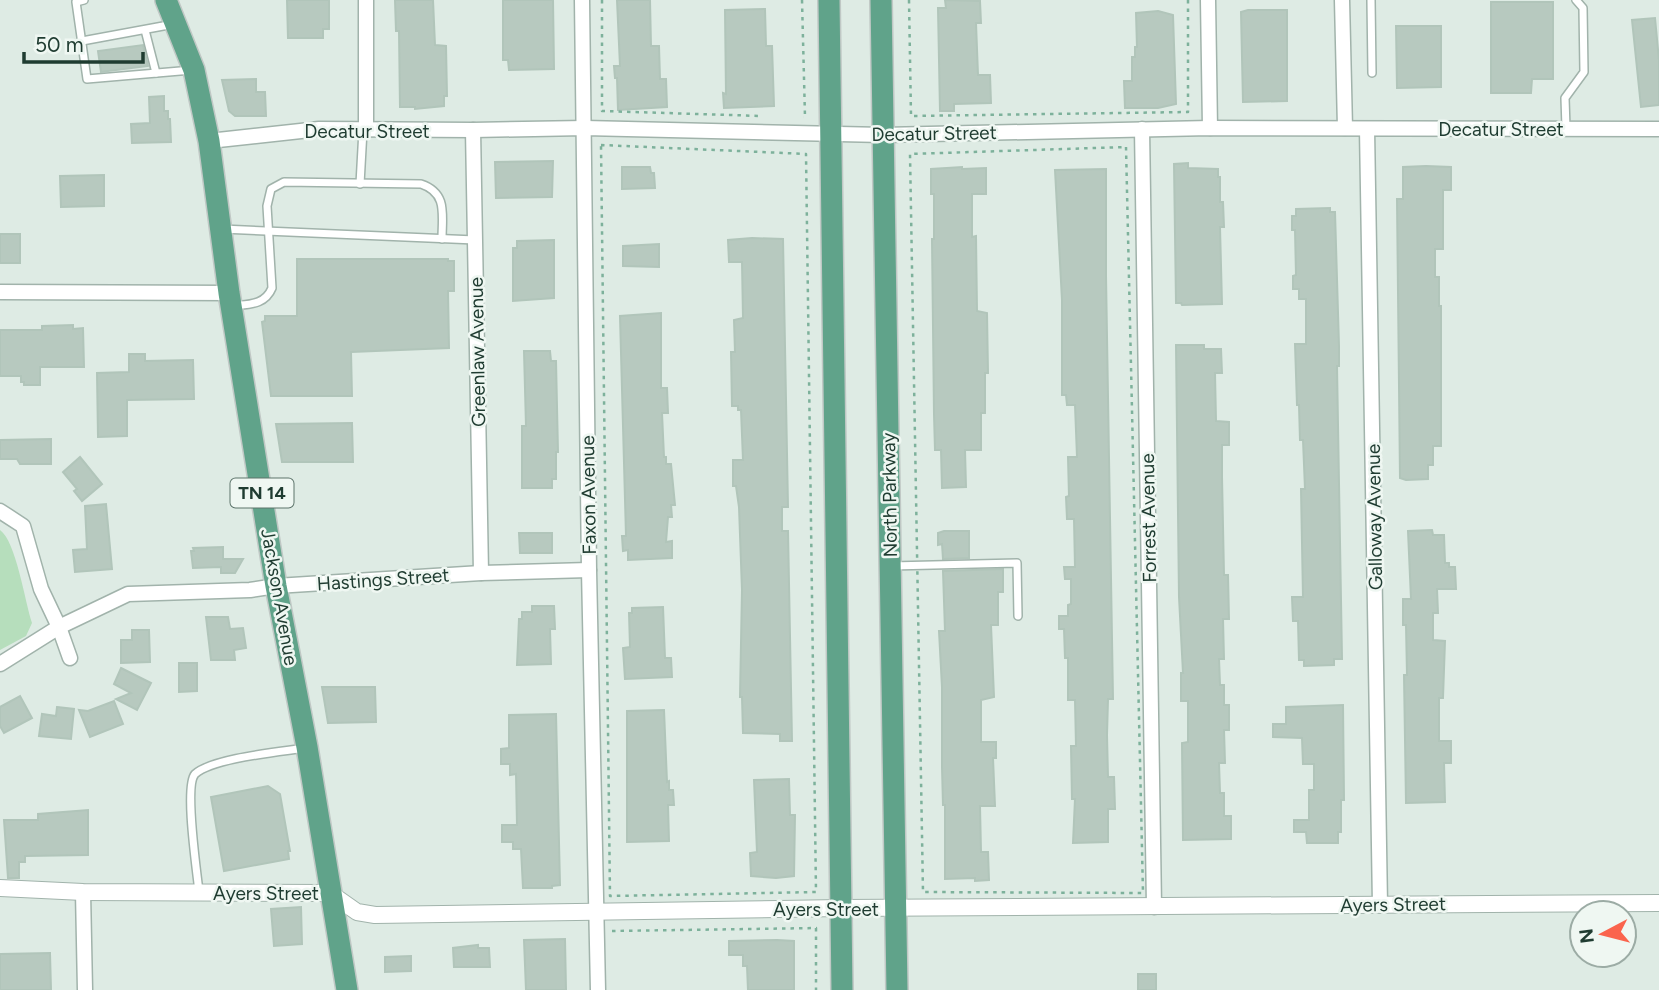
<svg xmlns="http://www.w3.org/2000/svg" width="1659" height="990" font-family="Figtree,sans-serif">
<rect width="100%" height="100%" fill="#deebe4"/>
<path fill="#b6debc" d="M0,530C16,541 25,602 32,623L26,636L0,650Z"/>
<g fill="#b7c9bf" stroke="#b1c5ba" stroke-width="2">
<path d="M287,0H329V29H323V38H288Z"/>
<path d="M395,0H433L435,45L446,46L447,96H444V106L415,109V107H400L399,31H396Z"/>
<path d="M503,0H553L554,69L509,70L508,60H503Z"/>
<path d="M617,0H650L651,46H659L660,79H666L667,107L618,110L617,78H615L614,66H620Z"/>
<path d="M945,0L980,1L981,23H976L978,75H990L991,103L954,104V111H940L938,8H946Z"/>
<path d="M1491,2H1553V79H1532L1531,93H1491Z"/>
<path d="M765,9L766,46H772L774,106L724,108L723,93L726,94L725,10Z"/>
<path d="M1248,10H1287V101L1243,102L1241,12Z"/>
<path d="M1158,11L1173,15L1176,104L1158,108H1125L1124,81H1132V57H1135V47H1137L1136,13Z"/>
<path d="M1655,18L1659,60V105L1641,107L1632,20Z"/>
<path d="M1396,26H1441V87L1397,88Z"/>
<path d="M143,45L148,66L101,72L98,51Z"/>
<path d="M256,79V92H265L266,116H235L229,111L222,80Z"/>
<path d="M164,96V111H168V119H170L171,142L132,143L131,124L150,123L149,97Z"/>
<path d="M553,161L552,197L496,198L495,162Z"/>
<path d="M1188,163V168L1218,169V177H1220V202H1223L1224,227H1220L1222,304L1182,305L1181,303H1176L1174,164Z"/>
<path d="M1426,166L1451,167V190H1443V249H1435V277H1439V306H1441V446H1433V465H1428V479L1406,480L1400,478L1397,199H1403V167Z"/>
<path d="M622,167H650L651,173H654L655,188L622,189Z"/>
<path d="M962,167V169L986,168V194H972V237L976,236L977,311L987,313L988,373H985V413H981V450H965L966,487L942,488L941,450H935L934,414L932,239H934V194H931V169Z"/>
<path d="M1106,169V276L1113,699H1108L1107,735L1108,777H1114L1115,809H1108V842L1073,843L1075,799H1072L1071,746H1076L1075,700H1068V658H1065L1064,629H1059V616H1068V605L1071,604V579H1065L1064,567H1075L1074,519H1067L1066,497L1069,496L1068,457H1077L1075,405H1067L1066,395H1062V300L1055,170Z"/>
<path d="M104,175V206L61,207L60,176Z"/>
<path d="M1330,208V212H1335L1339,346V366H1337L1342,659H1334V665L1304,666V660H1299L1298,621H1293L1292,597H1303L1301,489H1305L1303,440H1300L1299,405H1297L1295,344H1306V299H1299V289H1293V276L1296,275L1295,230H1292V216H1296V209Z"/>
<rect x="0" y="234" width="20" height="29"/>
<path d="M752,238L783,239L788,507H782V531H788L792,741H780V734L743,733L742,697H740L742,590L739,507L736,486H733V460H743L741,410H738V406H732L731,352H735L734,320L743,318L742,262H729L728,240Z"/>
<path d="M554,240V298L513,301V248H517V241Z"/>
<path d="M659,244V267L623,266V246Z"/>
<path d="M297,259H448V261H454V291H448L449,348L351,352L352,396H271L262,322L265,321V316H297Z"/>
<path d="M661,313V388H667L668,413H662L664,457H666V464H671L675,505H671L672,517H668L666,542L672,541V558L628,560V550L623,551L622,536H626L620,316Z"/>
<path d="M73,325V329L83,328L84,367H40V385H24V382H21V376H0V330H42V326Z"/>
<path d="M1176,345H1204V349H1221L1222,373H1215L1216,421L1229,422V445H1222V477L1224,575H1228L1229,619H1223L1224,659H1219L1220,685H1224V705H1229V730H1224L1225,763H1219L1220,793H1224V816H1231V839L1183,840L1182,743L1188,742V701H1181V673H1183L1179,597Z"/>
<path d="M524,351H550L551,361H556L558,452H556V479H552V488H522V426H526Z"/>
<path d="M129,354H145V361L193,360L194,399L127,400V436L98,437L97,373L129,372Z"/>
<path d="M352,423L353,462H282L276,424Z"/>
<path d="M51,439V464H20L17,459H0V440Z"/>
<path d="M80,457L102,484L82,501L74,491L77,489L63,472Z"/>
<path d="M106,504L112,569L75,572L73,550L87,549L85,506Z"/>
<path d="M1432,530L1433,535H1444L1445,563H1449V567H1455L1456,589H1437L1438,613H1433V640L1445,641L1443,698H1439V741H1451V763H1444L1445,802L1406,803L1404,675H1407L1406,625H1403V599H1411L1408,531Z"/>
<path d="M944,531H969V558L943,559L942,544L938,545V533Z"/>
<path d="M519,533H552V553H520Z"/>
<path d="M223,547V559H243L235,573H221V567L193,568L191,551H194L193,548Z"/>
<path d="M1003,569V592H998V625H991L994,697L981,700V742H996V758H993L995,806H980L981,852H988L989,880L975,881V878L945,879V805H943L942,767V687L939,631H945L943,571Z"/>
<path d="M532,606H554L555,629H550L551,664L517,665L519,619H522V612H532Z"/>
<path d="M663,607L665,658H671L672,677L625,679L623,648L630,647L629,613H632V608Z"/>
<path d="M206,617H228L230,629L243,628L246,648L234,650L235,660H211Z"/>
<path d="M132,630H149L150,662L121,663V640H132Z"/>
<path d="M179,663H197V691L179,692Z"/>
<path d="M121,668L151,683L137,710L116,699L131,693L114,684Z"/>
<path d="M322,687H375L376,722L328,723Z"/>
<path d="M20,696L32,718L4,733L0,726V707Z"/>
<path d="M114,701L123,724L90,737L79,710L88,711Z"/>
<path d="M1343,705L1344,800H1341V832H1338V843H1307L1306,832H1294V820H1309V790H1314V764H1303L1302,738L1273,737V724H1286V707Z"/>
<path d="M57,707L74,709L71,739L39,736L42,714L56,716Z"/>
<path d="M664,710L667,782L669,781V790H673L674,805H668L669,841L627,842V711Z"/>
<path d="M556,714L560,885L552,886V888H523L521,849H513V842H502V825H517L516,774L510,775V764H501V749L509,748V715Z"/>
<path d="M789,779L790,815H795L794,876L776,878L751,876L750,853L757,852L754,780Z"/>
<path d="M268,786L280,794L290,851H288L289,859L224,871L211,797Z"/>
<path d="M88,810V855L25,856V862H19V878H8L4,820H38V814Z"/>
<path d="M301,907L302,944L274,946L271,909Z"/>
<path d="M565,939L566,990H526L524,940Z"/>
<path d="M777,940L794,941V990H748L747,966H743V955H729V941Z"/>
<path d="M478,945V948H489L490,967H454L453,948Z"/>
<path d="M50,953L51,990H0V954Z"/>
<path d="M411,956V971L385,972V957Z"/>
<rect x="1138" y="974" width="18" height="16"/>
</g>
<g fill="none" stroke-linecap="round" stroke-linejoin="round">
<defs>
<g id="service">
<path d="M84,0L76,2L87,79L192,70"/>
<path d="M1371,0L1372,73"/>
<path d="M145,30L156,73"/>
<path d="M82,41L174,24"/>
<path d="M1566,128L1565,98L1584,72L1583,8L1576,0"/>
<path d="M360,184L363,130"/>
<path d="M222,229L475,240"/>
<path d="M233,306C249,304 265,305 272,288L267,206L271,189L284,182L421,184C448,193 442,215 442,239"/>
<path d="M891,566L1017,563L1018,616"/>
<path d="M199,892C197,872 184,786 195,774C213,758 279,752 305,748"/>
</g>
<g id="minor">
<path d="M366,0V130"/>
<path d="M582,0L589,570L598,990"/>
<path d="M1208,0L1210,128"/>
<path d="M1342,0L1345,128"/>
<path d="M1142,129L1154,907"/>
<path d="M1367,129L1380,905"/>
<path d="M473,130L481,573"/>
<path d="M209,141L319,129L473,130L585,128L883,135L1210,128L1659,129"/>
<path d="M0,292L229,293"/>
<path d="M0,511L23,526L41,589L59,627L70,658"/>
<path d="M0,664L59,627L128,594L250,590L276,586L481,573L589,570"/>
<path d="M83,892L85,990"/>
</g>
<path id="tertiary" d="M0,888L83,892L330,893L357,912L375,915L842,908L1659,903"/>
<g id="primary">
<path d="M166,0L194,70L209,141L229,293L276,586L307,747L347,990"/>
<path d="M829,0L842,990"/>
<path d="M881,0L897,990"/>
</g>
</defs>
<use href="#service" stroke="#a1b3ab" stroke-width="10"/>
<use href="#minor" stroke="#a1b3ab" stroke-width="17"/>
<use href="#tertiary" stroke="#a1b3ab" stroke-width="18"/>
<use href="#primary" stroke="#c0c8c5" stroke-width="24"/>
<g stroke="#7db19b" stroke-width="2.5" stroke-dasharray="3.5 5" stroke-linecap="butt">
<path d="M602,0V111L761,116"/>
<path d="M802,0L805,117H803"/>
<path d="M909,0L911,116L1188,112V0"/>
<path d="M601,145L806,154L816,892L610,896Z"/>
<path d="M1126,147L1143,893L923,892L910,154Z"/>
<path d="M612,931L816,928V990"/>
</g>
<use href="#service" stroke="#fff" stroke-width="7"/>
<use href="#minor" stroke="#fff" stroke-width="14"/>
<use href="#tertiary" stroke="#fff" stroke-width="16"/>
<use href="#primary" stroke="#60a38a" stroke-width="21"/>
</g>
<g text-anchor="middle" stroke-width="5" stroke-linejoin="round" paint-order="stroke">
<rect fill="#eff7f2" stroke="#5d746b" stroke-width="2" x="230.5" y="478.5" width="63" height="29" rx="5"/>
<g font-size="18" font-weight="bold" fill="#1f3c31">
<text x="262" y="499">TN 14</text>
</g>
<g font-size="19" fill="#1f3c31" stroke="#eff7f2">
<text x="1501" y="136">Decatur Street</text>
<text x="367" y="138">Decatur Street</text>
<text transform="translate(934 133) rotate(-1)" y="7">Decatur Street</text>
<text transform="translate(477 352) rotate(-91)" y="7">Greenlaw Avenue</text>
<text transform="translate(588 495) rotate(-91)" y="7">Faxon Avenue</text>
<text transform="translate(889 495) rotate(-91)" y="7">North Parkway</text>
<text transform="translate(1374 517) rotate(-91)" y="7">Galloway Avenue</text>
<text transform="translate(1148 518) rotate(-91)" y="7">Forrest Avenue</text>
<text transform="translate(383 579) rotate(-4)" y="7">Hastings Street</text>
<text transform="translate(280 597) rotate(80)" y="7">Jackson Avenue</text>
<text x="266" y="900">Ayers Street</text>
<text transform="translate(1393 904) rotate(-1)" y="7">Ayers Street</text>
<text x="826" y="916">Ayers Street</text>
</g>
</g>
<g transform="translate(1603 934) rotate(263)"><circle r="33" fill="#eff7f2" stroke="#9caca5" stroke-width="2"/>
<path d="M0-5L12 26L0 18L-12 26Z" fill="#fa644d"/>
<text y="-10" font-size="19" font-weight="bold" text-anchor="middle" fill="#1f3c31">N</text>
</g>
<path d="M24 52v10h119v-10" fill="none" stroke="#1f3c31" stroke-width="3.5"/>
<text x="35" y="52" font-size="21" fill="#1f3c31" stroke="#eff7f2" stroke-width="5" paint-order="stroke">50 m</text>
</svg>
